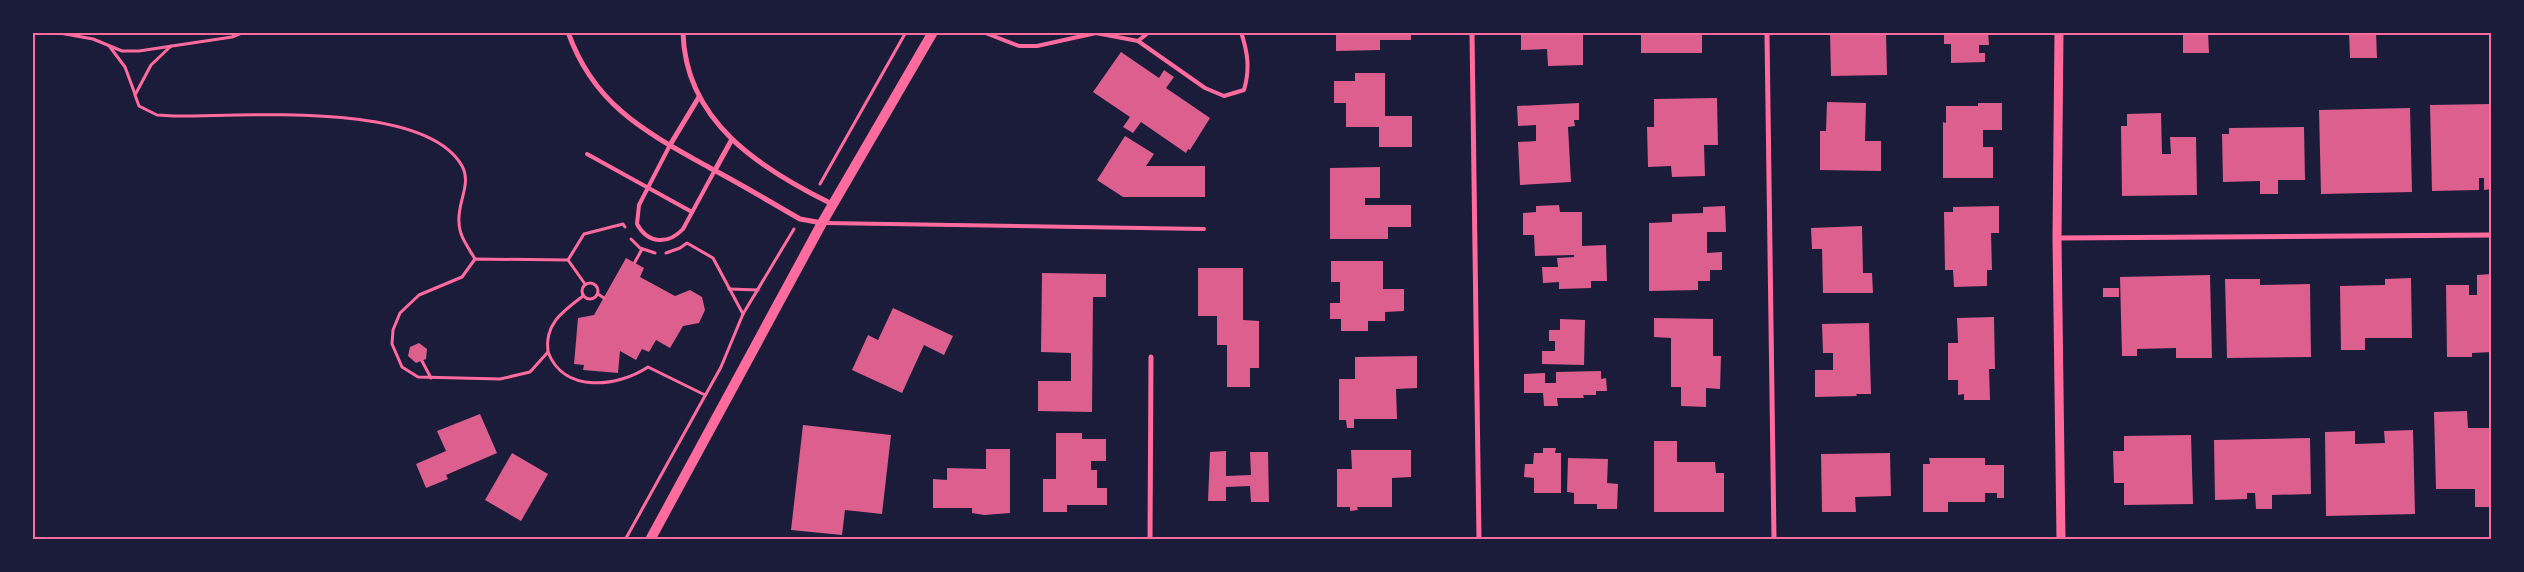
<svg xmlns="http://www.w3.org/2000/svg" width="2524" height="572" font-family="Mulish,sans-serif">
<rect width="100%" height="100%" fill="#1b1b3a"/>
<g fill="#dd5f8e">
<path d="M1336,32H1411V40H1380V50L1336,51Z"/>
<path d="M1521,32H1583V65L1548,66L1547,49L1521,50Z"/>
<rect x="1641" y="32" width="61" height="21"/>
<path d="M1830,32H1886L1887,75L1831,76Z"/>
<path d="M1944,32H1988L1989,45H1979V53H1985V62L1951,63V44H1944Z"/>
<path d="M2183,32H2208L2209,53H2183Z"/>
<rect x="2223" y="32" width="25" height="3"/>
<path d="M2349,32H2376L2377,58H2350Z"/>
<path d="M1121,52L1159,78L1164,70L1174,77L1166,88L1210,118L1190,150L1188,149L1186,153L1141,122L1133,133L1123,127L1130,117L1093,92Z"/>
<path d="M1355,73H1385V116H1412V147H1379V127H1346V103H1334V81H1355Z"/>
<path d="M1717,98L1718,145H1704L1705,176L1672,177L1671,166L1648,167L1647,127H1654V99Z"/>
<path d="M1827,102L1866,103L1865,141H1881V171L1820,170V131H1826Z"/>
<path d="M1579,103V120H1574L1575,126L1568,127L1571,182L1520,185L1518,142L1536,141V125L1518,126L1517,106Z"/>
<path d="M1978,103H2002V130H1983V147H1993V178H1943V122L1946,123V106H1978Z"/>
<path d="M2492,104V189L2484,190V178H2479V190L2432,191L2430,105Z"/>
<path d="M2410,108L2412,192L2321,194L2319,110Z"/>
<path d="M2161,113L2162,154H2171L2170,137H2196L2197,195L2122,196L2121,126H2127V114Z"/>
<path d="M2304,127L2305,180H2278V194H2260V181L2223,182L2222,134H2229V128Z"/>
<path d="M1125,136L1154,154L1146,166H1205V197H1123L1097,180Z"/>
<path d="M1380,167V198H1365V205H1411V227H1388V239H1330V168Z"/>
<path d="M1559,205L1560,212H1582V246L1606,245L1607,281H1591V288L1559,289V282L1543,283L1542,267H1558L1557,258L1574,257V255L1535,256L1534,235H1523V213L1536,212V206Z"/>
<path d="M1725,206L1726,232H1707V253L1722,252V270H1710V281H1698V290L1649,291V223L1672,222V214L1703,213V207Z"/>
<path d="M1999,206V233H1991L1992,270H1987V286L1954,287L1953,270H1945L1944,212H1953V207Z"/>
<path d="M1862,226L1863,273H1872L1873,293H1823L1822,249H1812L1811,228Z"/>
<path d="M626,258L644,268L640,277L675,296L690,290L702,297L705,310L699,323L683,326L670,348L656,340L649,352L642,349L636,360L620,351L618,373L583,370L584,365L574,364L578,318L594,315Z"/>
<path d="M1331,261H1383V289H1404V311L1385,312V321H1368V331H1341V319H1330V303H1340V282H1331Z"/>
<path d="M1198,268H1243V320L1259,321V368H1250V387H1227V345H1217V316H1198Z"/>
<path d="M1042,273L1106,274V297H1093L1092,412L1038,411V381H1071V353L1041,352Z"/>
<path d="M2492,274V352L2472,353V357H2447L2446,285H2469V295H2477V275Z"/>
<path d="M2210,275L2212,358H2176V348L2137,349V356H2122L2120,277Z"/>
<path d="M2411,278L2412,338H2365V350H2341L2340,286L2385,285V279Z"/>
<path d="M2225,279H2260V285L2310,284L2311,357L2227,358Z"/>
<rect x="2103" y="288" width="16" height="9"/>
<path d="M893,308L953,336L944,355L924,345L902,393L852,370L868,335L878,340Z"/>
<path d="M1994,317L1995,369H1989L1990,400H1964V394L1958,395V380H1948V343H1958L1957,318Z"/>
<path d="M1654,318L1713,319V356H1721L1720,389L1706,388V407L1681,406V387H1671V338L1654,337Z"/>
<path d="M1560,319L1585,320L1584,365L1542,364V351H1555V341H1549V330H1560Z"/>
<path d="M1869,323L1871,394H1856L1857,396L1815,397V370H1833V353H1823L1822,324Z"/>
<path d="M419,343L427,349L426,359L416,363L408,356L410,347Z"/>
<path d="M1417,356V388L1396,389L1397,419H1354V428H1347L1346,420H1339V379H1355V357Z"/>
<path d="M1601,371V379L1606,378L1607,391H1596V395H1583L1584,398H1557L1558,406H1544L1543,393H1524V374L1545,373V383H1556V372Z"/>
<path d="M2467,411L2468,428H2492V507H2475V489H2436L2434,412Z"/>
<path d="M480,414L497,453L446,475L448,479L426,488L416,464L446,451L437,431Z"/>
<path d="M803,425L891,435L882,514L845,510L842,535L791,530Z"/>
<path d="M2413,430L2415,514L2326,516L2325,432L2355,431V444L2385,443L2384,431Z"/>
<path d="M1056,433H1082V439H1106V461H1091V470H1097V488H1107V505H1067V512H1043V479H1056Z"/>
<path d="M2191,435L2193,504L2124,505V483H2114L2113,451H2124V436Z"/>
<path d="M2310,438L2311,494L2272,495V509H2256L2255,493H2247V499L2215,500L2214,440Z"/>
<path d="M1654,441H1677V462H1715L1716,473H1724V512H1654Z"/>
<path d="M1543,448H1556L1555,453H1561V493H1534V478L1524,477L1525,464H1533L1534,453H1543Z"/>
<path d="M986,449H1010V513L984,515L972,513V508H933V479L947,480V468L986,469Z"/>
<path d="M1351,450H1411V477L1392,478V507H1357L1358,510L1350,511V507H1337V469H1352Z"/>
<path d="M1226,451V476L1251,475L1250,452H1268L1269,502H1251L1250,486L1226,487V501H1208L1210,452Z"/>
<path d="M512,453L548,474L521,521L485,500Z"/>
<path d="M1890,453L1891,496L1855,497L1856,512H1822L1821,454Z"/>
<path d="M1568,458L1608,459L1607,483L1618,484L1617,509H1597V504H1574V493L1567,492Z"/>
<path d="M1929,458H1985V465H2004V498H1997V493H1985V502H1948V512H1923V464H1930Z"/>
</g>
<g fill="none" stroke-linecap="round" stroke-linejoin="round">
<g stroke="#ff6b9d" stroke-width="3">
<path d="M54,32L93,39L122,51H139L232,37L244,32"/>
<path d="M171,46L151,65L135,95L139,106L157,115L174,116C241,117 425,100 462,166C472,184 457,203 459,222C459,236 468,247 475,259"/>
<path d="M110,47L125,67L135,94"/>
<path d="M820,184L906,32"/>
<path d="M631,239L640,248L655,253"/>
<path d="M666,253L680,248L687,243L713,258L743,314"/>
<path d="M568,260L584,234L623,224L625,227"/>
<path d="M635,262L642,249"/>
<circle cx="590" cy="291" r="8"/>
<path d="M585,284L568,260L475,259L462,277L419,295L400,313L393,330L392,344L402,367L418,377L500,379L530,372L548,352C564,394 618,387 648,367L705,395"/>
<path d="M729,289L758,290"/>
<path d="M598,294L604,298"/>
<path d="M548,352C544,324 563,311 583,296"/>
<path d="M422,361L431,378"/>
<path d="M625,540L721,367L743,314L794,229"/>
</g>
<g stroke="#ff6b9d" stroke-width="4">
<path d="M983,32L1019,46H1037L1096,33L1138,41L1205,88L1224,96L1244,90C1250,69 1248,53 1241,32"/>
<path d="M1138,41L1149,32"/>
<path d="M670,145L639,205L637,224C648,244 668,245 683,229L715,170"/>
<path d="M587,154L692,212"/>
<path d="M824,223L1204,229"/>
</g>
<g stroke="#ff6b9d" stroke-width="5">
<path d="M568,32C594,106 646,132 710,168C741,184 770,202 800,219L822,223"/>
<path d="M683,32C685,122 761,169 832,204"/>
<path d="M1472,32L1479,540"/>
<path d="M1767,35L1774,540"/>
<path d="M670,145L699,97"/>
<path d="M715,170L731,141"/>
<path d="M2057,238L2492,235"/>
<path d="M1150,540L1151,357"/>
</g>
<path stroke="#ff6b9d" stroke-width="9" d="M2059,32L2057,238L2061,540"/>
<path stroke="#ff6b9d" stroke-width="10" d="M650,540L822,223L933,32"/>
</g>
<rect width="2524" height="572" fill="none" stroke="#1b1b3a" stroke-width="68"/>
<rect x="34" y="34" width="2456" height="504" fill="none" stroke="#ff6b9d" stroke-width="2"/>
</svg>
